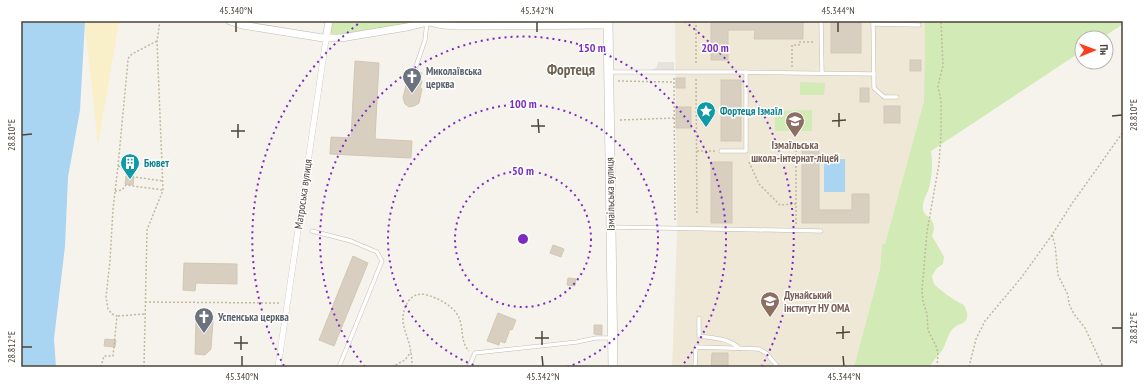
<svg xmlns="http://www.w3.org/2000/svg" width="1144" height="388" font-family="'PT Sans Narrow',sans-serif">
<rect width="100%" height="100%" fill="#f6f3ec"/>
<path fill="#efe8d6" d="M675,21H925L924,101L885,244H882L880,269L854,367H672L677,233Z"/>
<g fill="#d2eab5">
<path d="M332,21H413L410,24L333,36L330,31Z"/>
<path d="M925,21H1123V24L1102,38H1082V51L931,151C933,164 932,176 929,188C927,194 923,200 923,206C921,219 940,216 932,236L935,241L944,257L943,264L937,268L932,276C933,279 933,283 935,285C941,291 957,302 964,305C966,310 969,315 966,320C964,324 958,324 955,327C948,332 947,341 943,349C939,355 933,360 930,367H854L880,269L882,244H885L924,101Z"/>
<path d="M800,82L825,83L824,95H800Z"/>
<path d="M812,110V131H775V111Z"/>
</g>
<path fill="#f9efc9" d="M85,21H119L98,145L85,28Z"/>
<path fill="#e5e3e0" d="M658,62H674V70H651L656,68Z"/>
<g fill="#a9d4f2">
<path d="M21,21H85L80,110L68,177L65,246L54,339L56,367H21Z"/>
<path d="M823,159H845V192H824V161H823Z"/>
</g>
<g fill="#d8cfc1" stroke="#d3c7b4">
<path d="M711,21H803V39H754L755,30H728V60H711Z"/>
<rect x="831" y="21" width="30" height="32"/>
<rect x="910" y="60" width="11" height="11"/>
<path d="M355,61L379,63L375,139L412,141L411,158L330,154L331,137L351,138Z"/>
<path d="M413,71L422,73L420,80L422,81L420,88L422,89L419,103L414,106L409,107L405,104L403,98L406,85H407L409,78H411Z"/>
<rect x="676" y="78" width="9" height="10"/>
<rect x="721" y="80" width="20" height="61"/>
<rect x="860" y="88" width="9" height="14"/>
<rect x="884" y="106" width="16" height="17"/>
<rect x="676" y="107" width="15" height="21"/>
<path d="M802,145H819V210H852V194H869V223H802Z"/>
<rect x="711" y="162" width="21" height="61"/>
<path d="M126,176L134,177L133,185L125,184Z"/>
<path d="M553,245L564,249L561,257L550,253Z"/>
<path d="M353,256L368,263L334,346L319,340Z"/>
<path d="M184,263L237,264V284L196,283L195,291L183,290Z"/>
<path d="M568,278L576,279L575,286L567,285Z"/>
<path d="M498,313L516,320L512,330L510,329L505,343L500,341L499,345L487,341Z"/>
<path d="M196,320L213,321L211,349L205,355L195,354Z"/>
<path d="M594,325H602V335L594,334Z"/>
<path d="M105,339L116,340L115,347L104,346Z"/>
<path d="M712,353H728V367H711Z"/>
</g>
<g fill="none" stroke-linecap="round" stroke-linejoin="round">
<defs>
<g id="service">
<path d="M821,21L822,73"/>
<path d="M873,21L874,88L884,97H897"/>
<path d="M873,24L919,25"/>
<path d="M415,69L425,40L427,22"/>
<path d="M610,72H736L874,74"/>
<path d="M721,151H746V72"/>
<path d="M612,227L821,231"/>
<path d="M312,231L351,241L377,252L382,261L339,367"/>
<path d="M699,318V336C712,338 729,338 739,348"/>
<path d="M469,367L475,353L577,342L596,338H612"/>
<path d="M695,367L696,347L759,349L766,353L778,367"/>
</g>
<path id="pedestrian" d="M278,367L326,39"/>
<g id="minor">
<path d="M230,21L242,25L323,38H341L407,27L427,22"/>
<path d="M425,21L443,25L458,26L608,25"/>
<path d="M326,39L329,21"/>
</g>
<path id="tertiary" d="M608,21L613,367"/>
</defs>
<use href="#service" stroke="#c2bbae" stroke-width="4.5"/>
<use href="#pedestrian" stroke="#c2bbae" stroke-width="6"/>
<use href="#minor" stroke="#c2bbae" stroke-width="8"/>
<use href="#tertiary" stroke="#c2bbae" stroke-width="10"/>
<g stroke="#c4b79f" stroke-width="1.5" stroke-dasharray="2 2" stroke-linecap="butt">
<path d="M696,21V65"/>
<path d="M792,67V45H799V42H815"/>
<path d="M674,78L675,222"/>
<path d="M696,79L697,215"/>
<path d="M618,81L674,82"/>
<path d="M620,120L675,118"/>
<path d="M697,151H715"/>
<path d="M749,162L759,184L780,205L796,204"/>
<path d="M118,166L125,169L127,176L163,181"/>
<path d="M115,191L122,190L126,185L163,190"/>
<path d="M796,224V145"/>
<path d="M1052,235L1055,245L1058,275L1068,295L1069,304L1074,314L1085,328L1103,367"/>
<path d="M145,302L279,303"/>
<path d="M118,316L144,314"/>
<path d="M101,367L104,356H113L117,316L112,314L108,309L106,297L110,261L113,209L118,166L128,60L129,57L132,54L157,41"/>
<path d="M144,367L147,230L163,190L157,41L160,21"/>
<path d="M392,367L405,360L411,352"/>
<path d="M412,367C412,359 411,351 409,343C407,336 404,329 403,322C402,308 410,290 427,295C438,298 451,305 457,314C465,326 459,341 469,351"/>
<path d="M937,367L938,354L936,346L928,330L927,314L923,301L922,290L927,232L939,164L941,134V100L938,87L940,77L943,66L941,21"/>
<path d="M969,367L976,339L985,321L1021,278L1052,235L1071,205L1123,132"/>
</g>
<use href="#service" stroke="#fff" stroke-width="3.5"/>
<use href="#pedestrian" stroke="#fff" stroke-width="5.5"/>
<use href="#minor" stroke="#fff" stroke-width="7"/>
<use href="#tertiary" stroke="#fff" stroke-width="9"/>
</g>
<path fill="none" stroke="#4b4439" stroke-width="1.5" d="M236,22V32M537,22V32M838,22V32M839,113V127M1112,116L1122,115M538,119L539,133M832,121L846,120M238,124V138M531,126H545M231,131H245M22,135L32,134M843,326V339M1112,328H1122M542,331V345M836,333L850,332M241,336V350M535,338H549M234,343H248M22,347H32M242,356V366M542,356L543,366M843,356L844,366"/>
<g fill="none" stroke="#7b2cbf" stroke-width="2" stroke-dasharray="2 4">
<circle cx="523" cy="239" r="68"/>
<path d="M479 367A135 135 0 1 1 567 367"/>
<path d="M365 367A203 203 0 1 1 681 367"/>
<path d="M284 366A271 271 0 0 1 362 21M684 21A271 271 0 0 1 762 366"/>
</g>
<defs>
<symbol id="church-pin" viewBox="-11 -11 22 30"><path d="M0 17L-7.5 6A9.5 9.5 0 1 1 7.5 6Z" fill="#6b7280" stroke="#fff"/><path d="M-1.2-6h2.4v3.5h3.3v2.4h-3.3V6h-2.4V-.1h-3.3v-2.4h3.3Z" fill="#fff"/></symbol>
<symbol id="sight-pin" viewBox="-11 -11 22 30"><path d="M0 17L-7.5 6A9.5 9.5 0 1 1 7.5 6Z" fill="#0f9aa8" stroke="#fff"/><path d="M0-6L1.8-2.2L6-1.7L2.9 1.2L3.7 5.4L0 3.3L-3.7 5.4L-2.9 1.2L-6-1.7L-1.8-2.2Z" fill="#fff"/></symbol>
<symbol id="school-pin" viewBox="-11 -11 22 30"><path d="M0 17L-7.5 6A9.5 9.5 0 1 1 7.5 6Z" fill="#8d6e63" stroke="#fff"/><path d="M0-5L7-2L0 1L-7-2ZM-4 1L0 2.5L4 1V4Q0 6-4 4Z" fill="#fff"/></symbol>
<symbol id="building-pin" viewBox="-11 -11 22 30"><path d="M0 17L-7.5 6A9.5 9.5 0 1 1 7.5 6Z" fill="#0f9aa8" stroke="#fff"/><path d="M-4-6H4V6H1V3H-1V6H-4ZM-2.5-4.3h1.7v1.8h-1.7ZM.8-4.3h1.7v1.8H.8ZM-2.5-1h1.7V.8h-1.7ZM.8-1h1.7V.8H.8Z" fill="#fff"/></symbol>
<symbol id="university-pin" viewBox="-11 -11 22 30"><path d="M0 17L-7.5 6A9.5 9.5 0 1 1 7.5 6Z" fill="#8d6e63" stroke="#fff"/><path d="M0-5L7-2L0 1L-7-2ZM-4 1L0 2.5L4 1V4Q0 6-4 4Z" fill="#fff"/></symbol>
</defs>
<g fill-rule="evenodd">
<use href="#church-pin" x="401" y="66" width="22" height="30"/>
<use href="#sight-pin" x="695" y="100" width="22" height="30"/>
<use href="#school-pin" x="784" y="110" width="22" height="30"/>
<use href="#building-pin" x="119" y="152" width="22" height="30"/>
<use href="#university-pin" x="759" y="290" width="22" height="30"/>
<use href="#church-pin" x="193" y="306" width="22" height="30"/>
</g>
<g text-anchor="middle" stroke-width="3" stroke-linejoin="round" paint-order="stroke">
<g font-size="11" font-weight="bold" fill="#5b616d" stroke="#fff" text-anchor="start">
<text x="426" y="75">Миколаївська<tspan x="426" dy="13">церква</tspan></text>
<text x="218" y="321">Успенська церква</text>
</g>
<g font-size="11" font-weight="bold" fill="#0d838f" stroke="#fff" text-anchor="start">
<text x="720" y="115">Фортеця Ізмаїл</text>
<text x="144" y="167">Бювет</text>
</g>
<g font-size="11" font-weight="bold" fill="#785e54" stroke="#fff">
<text x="795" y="149">Ізмаїльська<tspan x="795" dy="13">школа-інтернат-ліцей</tspan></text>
<text x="784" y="299" text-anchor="start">Дунайський<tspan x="784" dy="13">інститут НУ ОМА</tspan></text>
</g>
<g font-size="11" fill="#4b4439" stroke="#fff">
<text transform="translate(303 194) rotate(-82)" y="4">Матроська вулиця</text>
<text transform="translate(610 194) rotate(-91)" y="4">Ізмаїльська вулиця</text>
</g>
<g font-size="15" font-weight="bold" fill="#6e6250" stroke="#fff">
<text x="571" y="75">Фортеця</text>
</g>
</g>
<circle cx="523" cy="239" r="6" fill="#7b2cbf" stroke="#fff" stroke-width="2"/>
<g font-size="12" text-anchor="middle" font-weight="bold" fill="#7b2cbf" stroke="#fff" stroke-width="3" stroke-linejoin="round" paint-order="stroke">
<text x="715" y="52">200 m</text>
<text x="592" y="52">150 m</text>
<text x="523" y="108">100 m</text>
<text x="523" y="175">50 m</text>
</g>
<rect width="1144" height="388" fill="none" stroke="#ffffff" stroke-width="44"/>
<g transform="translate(1094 50) rotate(89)"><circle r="19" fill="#ffffff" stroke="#b7b4b0"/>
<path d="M0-3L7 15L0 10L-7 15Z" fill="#fc3f1d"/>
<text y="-6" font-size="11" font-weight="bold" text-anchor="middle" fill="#4b4439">Пн</text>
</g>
<rect x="22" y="22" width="1100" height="344" fill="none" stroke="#4b4439" stroke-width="1.5"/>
<g font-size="10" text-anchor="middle" fill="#4b4439">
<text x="236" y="14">45.340°N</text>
<text x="537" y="14">45.342°N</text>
<text x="838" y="14">45.344°N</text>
<text transform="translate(1133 115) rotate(-90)" y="4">28.810°E</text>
<text transform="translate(11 135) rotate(-90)" y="4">28.810°E</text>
<text transform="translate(1133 328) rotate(-90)" y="4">28.812°E</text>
<text transform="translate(11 347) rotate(-90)" y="4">28.812°E</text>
<text x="242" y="380">45.340°N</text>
<text x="543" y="380">45.342°N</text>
<text x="844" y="380">45.344°N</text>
</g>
</svg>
